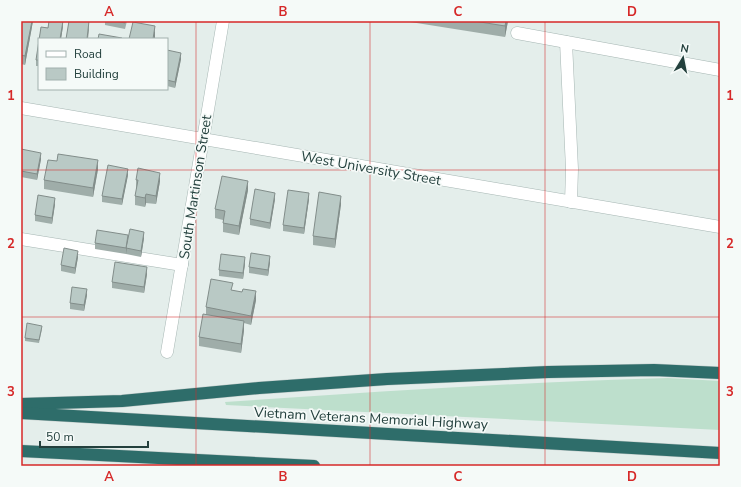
<svg xmlns="http://www.w3.org/2000/svg" width="741" height="487" font-family="'Nunito Sans',sans-serif">
<rect width="100%" height="100%" fill="#e4eeeb"/>
<path fill="#bddfcc" d="M668,378L720,381V430L226,405L225,402C373,392 520,382 668,378Z"/>
<g fill="none" stroke-linecap="round" stroke-linejoin="round">
<defs>
<g id="minor">
<path d="M517,33L720,70"/>
<path d="M566,42L572,169L571,202"/>
<path d="M21,108L720,227"/>
<path d="M21,239L182,265"/>
<path d="M167,352L223,21"/>
</g>
<g id="highway">
<path d="M21,404L122,401L259,388L387,379L548,372L654,370L720,373"/>
<path d="M21,413L720,453"/>
<path d="M21,451L314,466"/>
</g>
</defs>
<use href="#minor" stroke="#a6b6b3" stroke-width="13"/>
<use href="#highway" stroke="#c1cac9" stroke-width="13"/>
<use href="#minor" stroke="#fff" stroke-width="12"/>
<use href="#highway" stroke="#2e6d6a" stroke-width="12"/>
</g>
<g fill="#9fada9">
<path d="M21,21H33L25,65L21,64Z"/>
<path d="M49,21H63V26L61,39H39V66H36V60L41,27L48,28Z"/>
<path d="M105,21H127L125,29L105,25Z"/>
<path d="M404,21H508L505,37Z"/>
<path d="M167,50L181,59L175,88L167,86Z"/>
<path d="M21,149L41,159L37,180L21,177Z"/>
<path d="M98,169L93,197L44,189V180Z"/>
<path d="M128,175L122,205L102,202V196Z"/>
<path d="M136,180L160,181L156,204L146,203L145,207L135,205V196L137,189H136Z"/>
<path d="M248,190L239,235L223,232V220L215,218V209Z"/>
<path d="M275,199L270,229L250,225V219Z"/>
<path d="M309,199L304,234L283,231V225Z"/>
<path d="M55,204L52,224L35,221V215Z"/>
<path d="M341,204L335,248L313,245V236Z"/>
<path d="M144,238L141,257L126,254V248V254L95,249V243L128,241Z"/>
<path d="M78,257L75,274L61,271V265Z"/>
<path d="M270,262L268,276L249,273V267Z"/>
<path d="M245,263L243,279L219,276V270Z"/>
<path d="M147,274L144,293L112,288V282Z"/>
<path d="M233,290L256,300L251,325L244,323V330L241,353L199,346V337L206,314V307Z"/>
<path d="M87,295L84,311L70,309V303Z"/>
<path d="M42,329L39,343L25,341V338Z"/>
</g>
<g fill="#828d8a">
<path d="M32,21H33L25,65V56Z"/>
<path d="M63,21V26L61,39H60Z"/>
<path d="M89,21V28L88,39H87Z"/>
<path d="M506,21H508L505,37V26Z"/>
<path d="M155,26V39H153Z"/>
<path d="M181,53V59L175,88V82Z"/>
<path d="M41,153V159L37,180V174Z"/>
<path d="M98,160V169L93,197V188Z"/>
<path d="M128,169V175L122,205V199Z"/>
<path d="M160,173V181L156,204V196Z"/>
<path d="M248,181V190L239,235V226Z"/>
<path d="M275,193V199L270,229V223Z"/>
<path d="M309,193V199L304,234V228Z"/>
<path d="M146,194V203L145,207V198Z"/>
<path d="M341,196V204L335,248V239Z"/>
<path d="M55,198V204L52,224V218Z"/>
<path d="M144,232V238L141,257V251Z"/>
<path d="M128,235V241L126,254V248Z"/>
<path d="M78,251V257L75,274V268Z"/>
<path d="M270,256V262L268,276V270Z"/>
<path d="M245,257V263L243,279V273Z"/>
<path d="M147,267V274L144,293V287Z"/>
<path d="M87,289V295L84,311V305Z"/>
<path d="M256,291V300L251,325V316Z"/>
<path d="M244,321V330L241,353V344Z"/>
</g>
<g fill="#b9c9c5" stroke="#828d8a">
<path d="M21,21H32L25,56L21,55Z"/>
<path d="M49,21H63L60,39H39V60H36L41,27L48,28Z"/>
<path d="M69,21H89L87,39H66Z"/>
<path d="M116,21H125V23Z"/>
<path d="M474,21H506L505,26Z"/>
<path d="M133,22L155,26L153,39H129Z"/>
<path d="M99,34L122,38V39H98Z"/>
<path d="M167,50L181,53L175,82L167,80Z"/>
<path d="M21,149L41,153L37,174L21,171Z"/>
<path d="M58,154L98,160L93,188L44,180L48,160L57,161Z"/>
<path d="M108,165L128,169L122,199L102,196Z"/>
<path d="M138,168L160,173L156,196L146,194L145,198L135,196L138,180H136Z"/>
<path d="M222,176L248,181L239,226L223,223L225,211L215,209Z"/>
<path d="M255,189L275,193L270,223L250,219Z"/>
<path d="M288,190L309,193L304,228L283,225Z"/>
<path d="M319,192L341,196L335,239L313,236Z"/>
<path d="M38,195L55,198L52,218L35,215Z"/>
<path d="M130,229L144,232L141,251L126,248Z"/>
<path d="M97,230L128,235L126,248L95,243Z"/>
<path d="M64,248L78,251L75,268L61,265Z"/>
<path d="M251,253L270,256L268,270L249,267Z"/>
<path d="M221,254L245,257L243,273L219,270Z"/>
<path d="M115,262L147,267L144,287L112,282Z"/>
<path d="M211,279L233,283L231,290L242,292L243,289L256,291L251,316L206,307Z"/>
<path d="M72,287L87,289L84,305L70,303Z"/>
<path d="M203,314L244,321L241,344L199,337Z"/>
<path d="M27,323L42,326L39,340L25,338Z"/>
</g>
<path fill="none" stroke="#d62828" stroke-width="1" stroke-opacity="0.55" d="M196,21V466M370,21V466M545,21V466M21,170H720M21,317H720"/>
<g text-anchor="middle" stroke-width="3.5" stroke-linejoin="round" paint-order="stroke">
<g font-size="14" fill="#23403d" stroke="#f5faf8">
<text transform="translate(371 168) rotate(10)" y="5">West University Street</text>
<text transform="translate(195 187) rotate(-81)" y="5">South Martinson Street</text>
<text transform="translate(371 418) rotate(3)" y="5">Vietnam Veterans Memorial Highway</text>
</g>
</g>
<rect width="741" height="487" fill="none" stroke="#f5faf8" stroke-width="44"/>
<rect x="38" y="38" width="130" height="52" fill="#f5faf8" stroke="#a1b0ad"/>
<rect x="46" y="51" width="20" height="6" fill="#ffffff" stroke="#a1b0ad"/>
<text x="74" y="58" font-size="12" fill="#23403d">Road</text>
<rect x="46" y="68" width="20" height="12" fill="#b9c9c5" stroke="#a1b0ad"/>
<text x="74" y="78" font-size="12" fill="#23403d">Building</text>
<g transform="translate(683 58) rotate(10)" stroke="#f5faf8" stroke-width="3" paint-order="stroke">
<path d="M0-3L7 15L0 10L-7 15Z" fill="#23403d"/>
<text y="-6" font-size="11" font-weight="bold" text-anchor="middle" fill="#23403d">N</text>
</g>
<path d="M40 441v6h108v-6" fill="none" stroke="#23403d" stroke-width="2"/>
<text x="46" y="441" font-size="12" fill="#23403d" stroke="#f5faf8" stroke-width="3" paint-order="stroke">50 m</text>
<rect x="22" y="22" width="697" height="443" fill="none" stroke="#d62828" stroke-width="1.5"/>
<g font-size="13" text-anchor="middle" font-weight="bold" fill="#d62828">
<text x="109" y="16">A</text>
<text x="283" y="16">B</text>
<text x="458" y="16">C</text>
<text x="632" y="16">D</text>
<text x="11" y="100">1</text>
<text x="730" y="100">1</text>
<text x="11" y="248">2</text>
<text x="730" y="248">2</text>
<text x="11" y="396">3</text>
<text x="730" y="396">3</text>
<text x="109" y="481">A</text>
<text x="283" y="481">B</text>
<text x="458" y="481">C</text>
<text x="632" y="481">D</text>
</g>
</svg>
